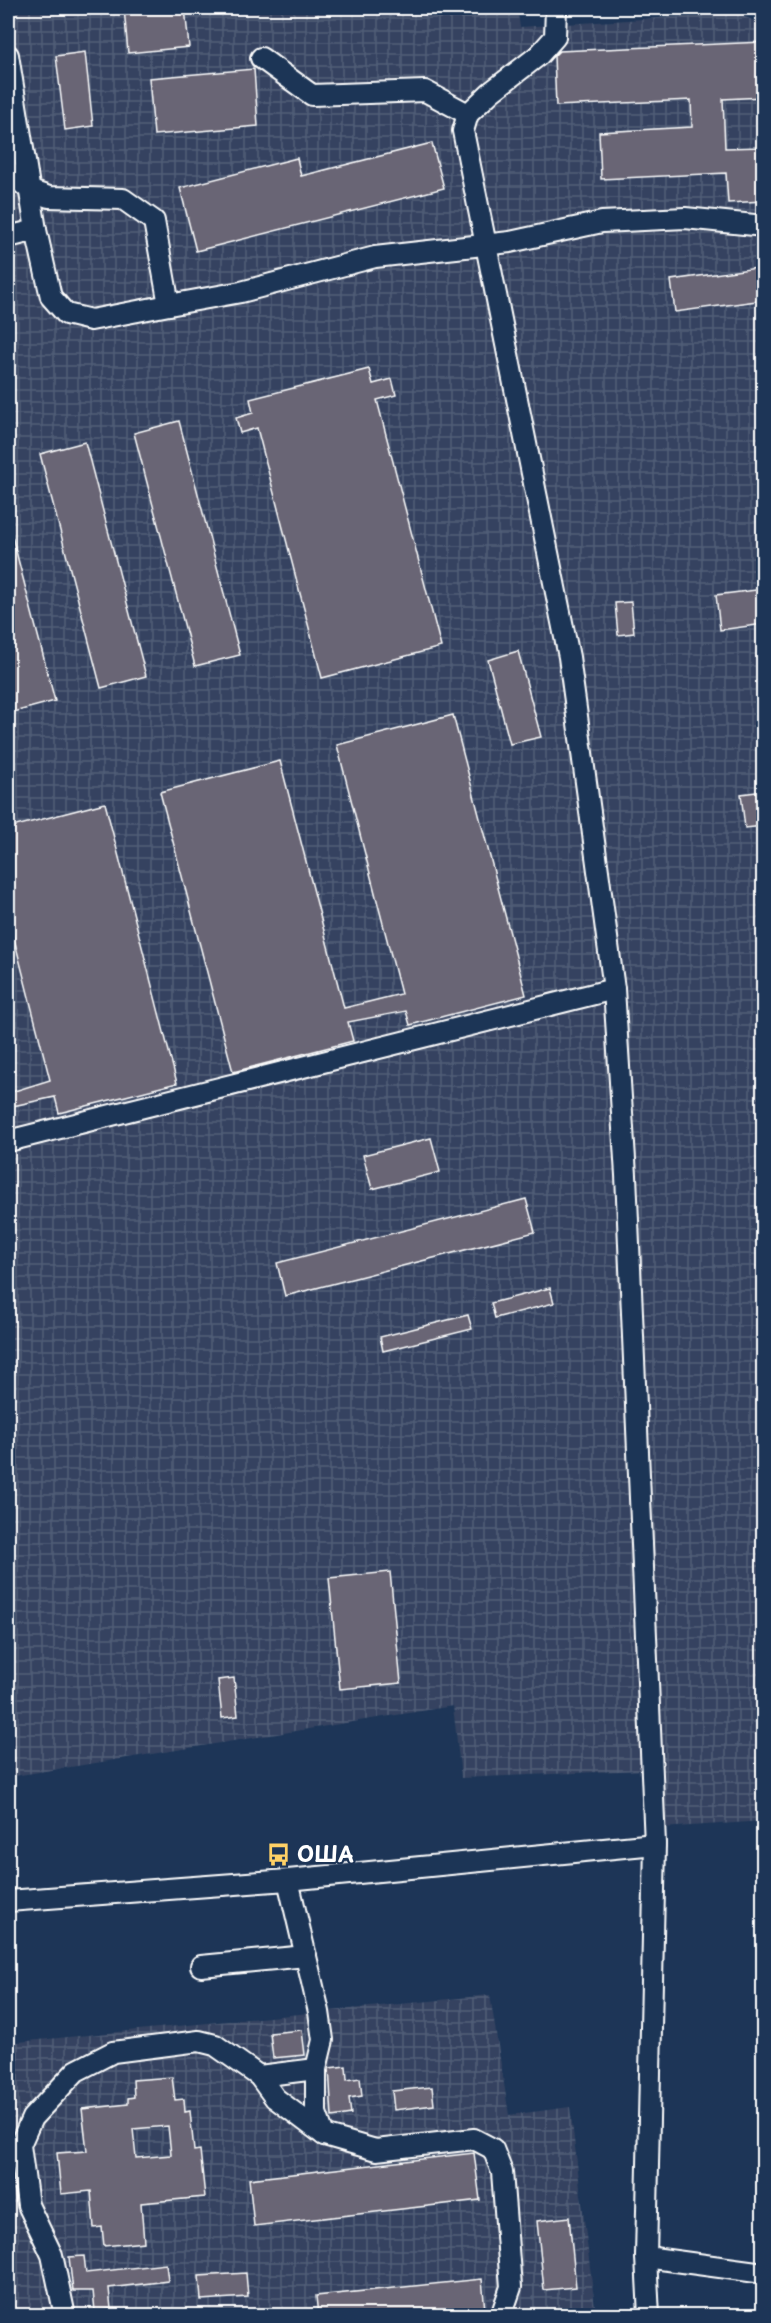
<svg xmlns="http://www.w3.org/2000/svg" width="771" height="2323" font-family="'Playpen Sans',sans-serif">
<defs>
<pattern id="industrial-grid" width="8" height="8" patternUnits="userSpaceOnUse" patternTransform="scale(1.5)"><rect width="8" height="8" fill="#344360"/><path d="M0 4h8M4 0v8" fill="none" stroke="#525f78"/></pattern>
</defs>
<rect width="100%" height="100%" fill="#1d3557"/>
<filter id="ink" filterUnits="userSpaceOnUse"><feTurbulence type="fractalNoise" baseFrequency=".0167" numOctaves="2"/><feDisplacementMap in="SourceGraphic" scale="12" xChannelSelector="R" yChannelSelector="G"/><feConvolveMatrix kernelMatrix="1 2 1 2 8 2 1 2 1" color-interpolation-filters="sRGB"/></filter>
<g filter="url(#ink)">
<g fill="url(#industrial-grid)">
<path d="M8,8H517L520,27L735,13L763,24V1821L648,1829L643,1770L461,1778L453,1706L8,1777Z"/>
<path d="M490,1995L509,2115L570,2107L596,2315L8,2316V2043Z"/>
</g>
<g fill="#696575" stroke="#fff" stroke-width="1.5" fill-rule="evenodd">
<path d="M124,8H185L189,47L128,53Z"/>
<path d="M764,42V97L723,99L725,148L764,147V201L728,203L726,173L601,179L599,132L692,127L691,100L556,106L554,56L559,51Z"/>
<path d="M85,52L93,126L65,130L56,56Z"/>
<path d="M254,69L258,126L154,135L149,78Z"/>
<path d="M432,143L444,188L196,251L180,188L297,158L301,176Z"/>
<path d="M764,267V300L675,312L671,280Z"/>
<path d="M369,369L373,384L392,379L396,395L377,400L441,647L322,678L257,428L240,433L236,418L253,413L250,399Z"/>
<path d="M179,421L240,655L195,666L134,433Z"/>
<path d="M85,442L146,676L101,688L40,454Z"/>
<path d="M12,536L55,701L10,713L8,537Z"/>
<path d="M764,589V624L720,630L716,595Z"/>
<path d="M631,602L634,633L618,635L615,603Z"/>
<path d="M518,651L541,737L510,744L488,660Z"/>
<path d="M453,715L526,995L410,1025L406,1011L348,1022L353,1041L233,1072L160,792L280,761L344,1008L401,994L337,745Z"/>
<path d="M764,791V826L745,828L741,794Z"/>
<path d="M105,803L177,1083L59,1113L55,1097L8,1107V1093L50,1080L8,915V828Z"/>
<path d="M431,1138L440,1172L372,1189L363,1155Z"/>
<path d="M526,1199L535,1232L285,1296L277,1263Z"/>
<path d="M550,1288L554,1303L495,1318L491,1303Z"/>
<path d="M468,1315L472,1329L383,1351L380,1337Z"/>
<path d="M390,1572L401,1683L340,1689L329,1578Z"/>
<path d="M234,1678L238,1716L222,1718L218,1680Z"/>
<path d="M302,2030L305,2055L273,2058L270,2033Z"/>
<path d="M346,2066L347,2080L360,2078L362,2096L349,2098L351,2114L332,2117L329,2068Z"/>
<path d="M172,2077L175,2100L184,2099L185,2112L190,2111L194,2151L200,2150L205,2197L141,2203L144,2242L104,2246L102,2227L94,2228L91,2191L61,2194L57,2153L87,2151L82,2109L128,2104V2098L134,2097L133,2080ZM168,2126L171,2155L136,2158L133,2129Z"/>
<path d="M432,2087L434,2105L394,2110L392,2091Z"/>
<path d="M474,2153L480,2200L254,2226L249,2179Z"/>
<path d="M569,2217L576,2287L544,2290L537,2221Z"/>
<path d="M84,2256L86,2273L166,2264L168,2281L109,2288L111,2309L95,2311L93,2291H73L69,2257Z"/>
<path d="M246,2273L248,2297L201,2300L199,2276Z"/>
<path d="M482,2279L485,2310L432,2316H318L316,2296Z"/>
</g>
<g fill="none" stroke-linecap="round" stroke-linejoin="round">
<defs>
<g id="minor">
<path d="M556,8L555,37L539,55L491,92L468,114L463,131L569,657L614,989L626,1175L655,1844L646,2257L764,2273"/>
<path d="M8,55L36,230L51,297L66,314L91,320L169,305"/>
<path d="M261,58L312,95L425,91L468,114"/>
<path d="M8,171L31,191L49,197L123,199L154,221L169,305L241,292L375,257L510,242L602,222L685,218L764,226"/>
<path d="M8,237L36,230"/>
<path d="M8,1141L614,989"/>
<path d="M288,1880L319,2012L323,2040L316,2069V2113L324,2135"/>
<path d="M8,1901L288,1880L655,1844"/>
<path d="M201,1966L306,1956"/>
<path d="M259,2076L316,2069"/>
<path d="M646,2257L649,2316"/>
<path d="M65,2316L52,2255L28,2205L20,2145L32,2118L76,2071L113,2052L199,2041L215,2045L259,2076L275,2098L324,2135L376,2150L474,2139L493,2149L502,2172L511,2287L501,2316"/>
</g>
</defs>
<use href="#minor" stroke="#fff" stroke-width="24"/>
<use href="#minor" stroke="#1d3557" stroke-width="20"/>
</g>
</g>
<defs>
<symbol id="bus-bare" viewBox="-9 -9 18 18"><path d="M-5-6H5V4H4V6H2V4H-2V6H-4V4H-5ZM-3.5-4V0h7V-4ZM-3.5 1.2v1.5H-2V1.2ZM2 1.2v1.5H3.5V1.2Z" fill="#ffd166" stroke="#1d3557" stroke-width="2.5" paint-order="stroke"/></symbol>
</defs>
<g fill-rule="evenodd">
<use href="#bus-bare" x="262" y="1838" width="33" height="33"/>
</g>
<g text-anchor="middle" stroke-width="4.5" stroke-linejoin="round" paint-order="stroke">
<g font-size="21" font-weight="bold" fill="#fff" stroke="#1d3557" text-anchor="start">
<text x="297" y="1862">ОША</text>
</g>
</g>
<rect width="771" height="2323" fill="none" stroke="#1d3557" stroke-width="30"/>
<rect x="15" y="15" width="741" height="2293" fill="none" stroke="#fff" stroke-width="2" filter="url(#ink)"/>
</svg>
